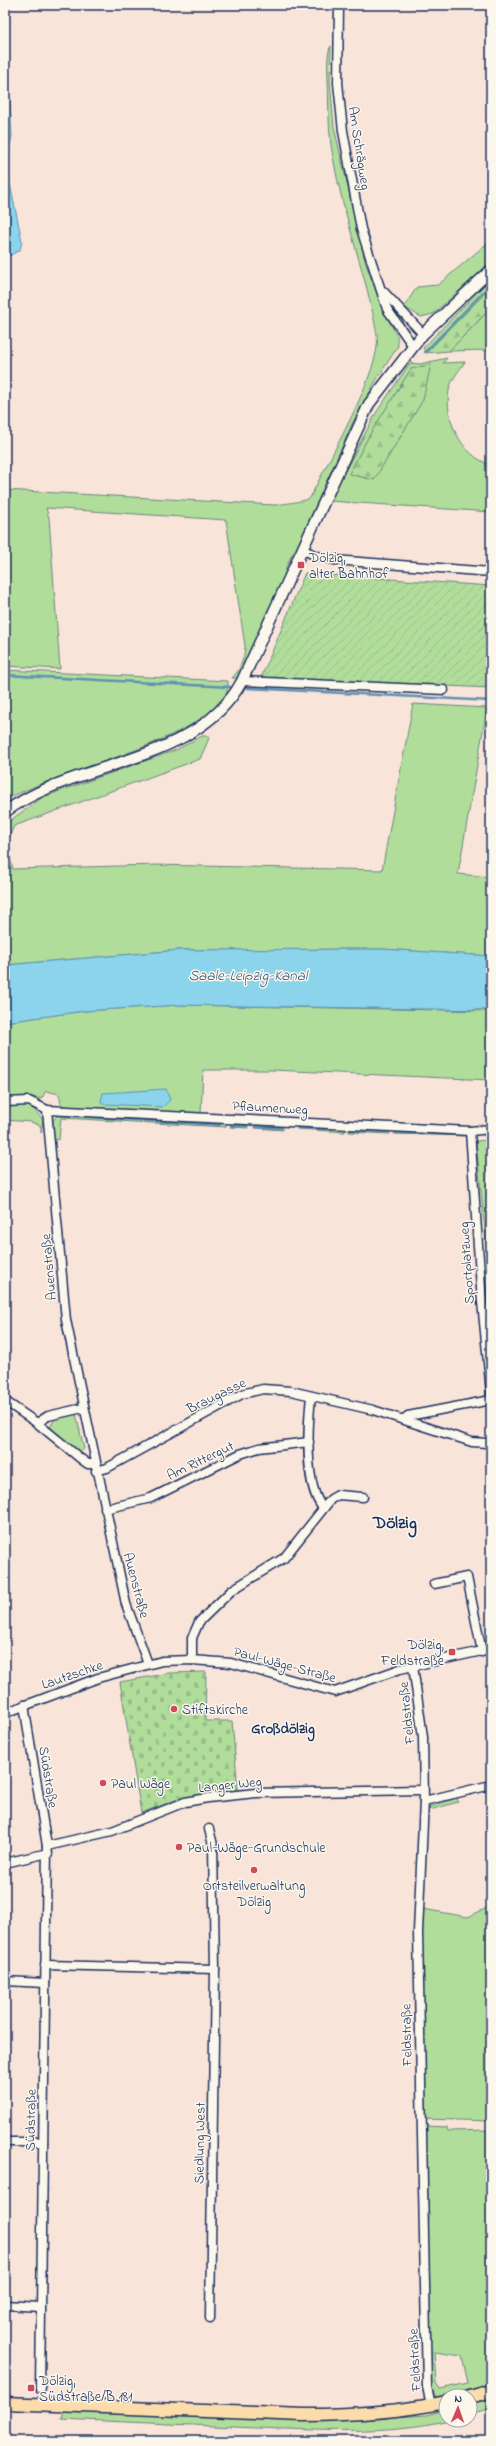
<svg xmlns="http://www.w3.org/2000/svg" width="496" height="2446" font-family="'Indie Flower',sans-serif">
<defs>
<pattern id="forest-firs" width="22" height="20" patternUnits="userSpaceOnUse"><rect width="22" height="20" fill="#b1dd9b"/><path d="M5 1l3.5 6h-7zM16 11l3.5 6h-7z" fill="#98be88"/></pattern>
<pattern id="cemetery-stones" width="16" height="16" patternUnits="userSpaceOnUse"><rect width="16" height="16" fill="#b1dd9b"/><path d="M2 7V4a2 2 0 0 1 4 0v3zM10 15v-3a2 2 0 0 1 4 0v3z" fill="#98be88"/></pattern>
<pattern id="garden-furrows" width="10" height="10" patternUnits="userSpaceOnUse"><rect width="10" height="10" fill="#b1dd9b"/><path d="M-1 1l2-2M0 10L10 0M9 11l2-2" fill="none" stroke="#98be88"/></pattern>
</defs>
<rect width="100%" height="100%" fill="#f9e4da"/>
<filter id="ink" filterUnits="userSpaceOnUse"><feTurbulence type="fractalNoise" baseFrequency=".025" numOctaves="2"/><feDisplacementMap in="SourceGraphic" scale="8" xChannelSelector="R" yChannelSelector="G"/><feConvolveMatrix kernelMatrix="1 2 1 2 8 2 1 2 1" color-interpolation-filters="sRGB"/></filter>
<g filter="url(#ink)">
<g fill="#b1dd9b" stroke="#66867c" fill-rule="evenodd">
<path d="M331,46L330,81L334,127L365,261L381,305L397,336L398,346L377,379L353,422L294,554H292L285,570L286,573L241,674L237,678H232C240,671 245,656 245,646L226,520L46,508L49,518L60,669L5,666V490L275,505C281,504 308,501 310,498C326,464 383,368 377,335C367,275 343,217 333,157C328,132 329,106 328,81C328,73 326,52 331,46Z"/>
<path d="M491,240V262L433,314L421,317L404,307L417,287L438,285Z"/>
<path d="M491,278V287L426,353L423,348Z"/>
<path d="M491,308V350L449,351Z"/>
<path d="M447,358L443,363L465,362C460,369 453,378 450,386C442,417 461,456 491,465V512L329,501L376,413L410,363L420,364Z"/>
<path d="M5,670L228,681C234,735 42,774 5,801Z"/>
<path d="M413,704L487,708L458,874L491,877V956L382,949L180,950L5,965V824L43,797L176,750L202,736H210L200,759L14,826L6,844L13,869L155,865L382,870Z"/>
<path d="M180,1005L491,1011V1080L272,1070H203L201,1113L66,1107L61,1104L59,1094L46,1091L41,1099L32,1097L5,1099V1022L84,1011Z"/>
<path d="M5,1104L30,1105L43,1120L41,1133V1126L31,1122L5,1120Z"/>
<path d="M60,1113L226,1122V1127L61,1118L59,1140L53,1139V1120Z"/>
<path d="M232,1122L247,1123L248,1128L230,1127Z"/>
<path d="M255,1123L283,1124V1130L255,1128Z"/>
<path d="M297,1125L345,1128V1132L297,1129Z"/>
<path d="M350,1128L387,1130L390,1134L349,1132Z"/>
<path d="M396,1130L467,1133V1136L394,1134Z"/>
<path d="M491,1140V1251H487L476,1141Z"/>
<path d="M76,1414L84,1449L79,1452L50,1427L55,1419Z"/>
<path d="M457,1798L458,1802L430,1810L429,1807Z"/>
<path d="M491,1906V2121L424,2119L421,1959L423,1909L468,1917Z"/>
<path d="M425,2126L447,2127L448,2131L491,2130V2385L436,2397L430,2385L426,2249L429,2219ZM434,2352L462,2356L468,2383L440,2389L436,2383Z"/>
<path d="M491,2398V2408L470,2414V2404Z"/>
<path d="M446,2410V2420H449C386,2435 321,2430 256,2428C191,2425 127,2422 62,2419L64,2411L298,2421L368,2419L427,2415Z"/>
</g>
<g fill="url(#forest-firs)" stroke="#66867c">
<path d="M491,287V308L449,351L426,353Z"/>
<path d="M431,364L423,400L374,480L349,474L370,434L411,369Z"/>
</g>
<path fill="url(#cemetery-stones)" stroke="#66867c" d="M206,1672L205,1721H232L238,1790L181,1798L141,1813L120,1682L169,1673Z"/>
<path fill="url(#garden-furrows)" stroke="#66867c" d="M305,573L491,586V688L261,678Z"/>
<g fill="#8bd4ec" stroke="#5e92b3">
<path d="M5,69H8L12,136L6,165L22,241L20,250L5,258Z"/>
<path d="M381,949L491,956V1010L180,1005L84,1011L5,1022V965L180,950Z"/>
<path d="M166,1089L170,1100L163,1107L102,1104L101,1101L103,1093Z"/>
</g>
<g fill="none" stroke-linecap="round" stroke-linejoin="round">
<g stroke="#5e92b3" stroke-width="2.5">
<path d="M425,352L491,284"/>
<path d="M5,675L230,687"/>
<path d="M247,688L491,701"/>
<path d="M5,726L8,683L7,675"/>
<path d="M57,1115L220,1125"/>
<path d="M231,1126H247"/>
<path d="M256,1127L281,1128"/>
<path d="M298,1128L331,1129"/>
<path d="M351,1130L387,1132"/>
<path d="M397,1133L450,1134"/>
<path d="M484,1135H491"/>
</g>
<defs>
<g id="minor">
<path d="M339,5L338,83L343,131L361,229L387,309L413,346"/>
<path d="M383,291L423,334"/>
<path d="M302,549L314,555L334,560L491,572"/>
<path d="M242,681L444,690"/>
<path d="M5,1102L29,1101L47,1110L470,1131L491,1129"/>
<path d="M47,1110L66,1320L126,1604L148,1664"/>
<path d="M470,1131L482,1302L491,1393"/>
<path d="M311,1396C308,1425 304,1486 323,1508"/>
<path d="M5,1401L37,1423L81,1459L88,1464H95"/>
<path d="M404,1419L408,1416L491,1400"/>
<path d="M37,1423L48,1416L83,1408"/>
<path d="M96,1471L107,1468L242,1394L263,1389L291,1391L373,1410L472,1442L487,1443"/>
<path d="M105,1509L151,1498L240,1454L259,1448L309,1442"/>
<path d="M434,1584L467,1577L482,1652"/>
<path d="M192,1660V1638L199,1622L232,1590L284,1558L331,1499L338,1495L363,1497"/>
<path d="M413,1666L423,1737L424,1801L418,1932L427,2387L431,2405"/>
<path d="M24,1705L47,1846L40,2388"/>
<path d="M5,1713L98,1678L162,1661L192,1660L231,1663L335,1692L400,1669L491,1649"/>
<path d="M424,1801L491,1785"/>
<path d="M209,1829L213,1845L215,1969L210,2318"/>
<path d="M47,1846L112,1831L185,1802L208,1798L256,1793L422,1790"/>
<path d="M5,1863L48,1853"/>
<path d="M45,1965L215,1969"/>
<path d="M5,1981L45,1983"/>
<path d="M5,2142H43"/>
<path d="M5,2305L40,2307"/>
</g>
<path id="tertiary" d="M5,812C76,759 197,765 242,681L369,404L423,334L491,270"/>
<g id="primary">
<path d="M470,2397L491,2391"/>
<path d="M5,2403L303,2415C352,2415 399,2412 446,2402"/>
</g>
</defs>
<use href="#minor" stroke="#1b2f5e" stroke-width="11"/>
<use href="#tertiary" stroke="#1b2f5e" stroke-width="13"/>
<use href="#primary" stroke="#1b2f5e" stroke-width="15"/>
<use href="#minor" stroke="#fbf7ec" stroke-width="8"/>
<use href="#tertiary" stroke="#fbf7ec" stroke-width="10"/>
<use href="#primary" stroke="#fddcac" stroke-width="12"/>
</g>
</g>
<g fill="#d1495b" stroke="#fbf7ec" stroke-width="1.5">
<rect x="297" y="561" width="8" height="8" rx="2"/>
<rect x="448" y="1648" width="8" height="8" rx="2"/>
<circle cx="174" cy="1709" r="4"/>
<circle cx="103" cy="1783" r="4"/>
<circle cx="179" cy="1847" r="4"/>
<circle cx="254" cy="1870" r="4"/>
<rect x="27" y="2384" width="8" height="8" rx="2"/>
</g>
<g text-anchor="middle" stroke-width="3" stroke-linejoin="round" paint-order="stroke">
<g font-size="14" fill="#1b2f5e" stroke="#fbf7ec">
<text transform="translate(360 148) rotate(81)" y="5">Am Schrägweg</text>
<text transform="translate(270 1107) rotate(3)" y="5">Pflaumenweg</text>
<text transform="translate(466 1263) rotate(-94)" y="5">Sportplatzweg</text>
<text transform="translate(48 1267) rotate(-95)" y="5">Auenstraße</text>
<text transform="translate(216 1395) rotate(-26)" y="5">Braugasse</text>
<text transform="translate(200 1460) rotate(-26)" y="5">Am Rittergut</text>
<text transform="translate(137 1585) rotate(75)" y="5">Auenstraße</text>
<text transform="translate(285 1664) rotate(15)" y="5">Paul-Wäge-Straße</text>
<text transform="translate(72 1674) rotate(-19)" y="5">Lautzschke</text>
<text transform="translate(406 1713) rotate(-96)" y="5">Feldstraße</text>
<text transform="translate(49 1777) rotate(81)" y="5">Südstraße</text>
<text transform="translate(230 1784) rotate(-6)" y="5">Langer Weg</text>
<text transform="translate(406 2035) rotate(-91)" y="5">Feldstraße</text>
<text transform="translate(30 2120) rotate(-89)" y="5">Südstraße</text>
<text transform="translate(199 2143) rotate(-89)" y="5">Siedlung West</text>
<text transform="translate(414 2360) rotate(-93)" y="5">Feldstraße</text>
</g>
<g font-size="14" fill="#1b2f5e" stroke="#fbf7ec" text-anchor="start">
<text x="309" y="562">Dölzig,<tspan x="309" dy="16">alter Bahnhof</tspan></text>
<text x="444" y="1649" text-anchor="end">Dölzig,<tspan x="444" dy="16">Feldstraße</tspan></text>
<text x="182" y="1714">Stiftskirche</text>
<text x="111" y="1788">Paul Wäge</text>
<text x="187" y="1852">Paul-Wäge-Grundschule</text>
<text x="254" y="1890" text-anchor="middle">Ortsteilverwaltung<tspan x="254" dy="16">Dölzig</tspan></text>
<text x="39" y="2385">Dölzig,<tspan x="39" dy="16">Südstraße/B 181</tspan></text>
</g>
<g font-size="15" font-style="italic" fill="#375882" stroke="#fbf7ec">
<text x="248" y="980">Saale-Leipzig-Kanal</text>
</g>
<g font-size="15" font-weight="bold" fill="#1b2f5e" stroke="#fbf7ec">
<text x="283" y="1733">Großdölzig</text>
</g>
<g font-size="18" font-weight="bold" fill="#1b2f5e" stroke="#fbf7ec">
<text x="395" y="1528">Dölzig</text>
</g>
</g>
<rect width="496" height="2446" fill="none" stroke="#fbf7ec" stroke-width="20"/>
<rect x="10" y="10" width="476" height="2426" fill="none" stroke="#1b2f5e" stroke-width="1.5" filter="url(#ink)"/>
<g transform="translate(458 2408) rotate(2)"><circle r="19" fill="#fbf7ec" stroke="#a1a7b3"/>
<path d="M0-3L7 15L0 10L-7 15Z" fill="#d1495b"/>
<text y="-6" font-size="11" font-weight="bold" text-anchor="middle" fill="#1b2f5e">N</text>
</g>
</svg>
